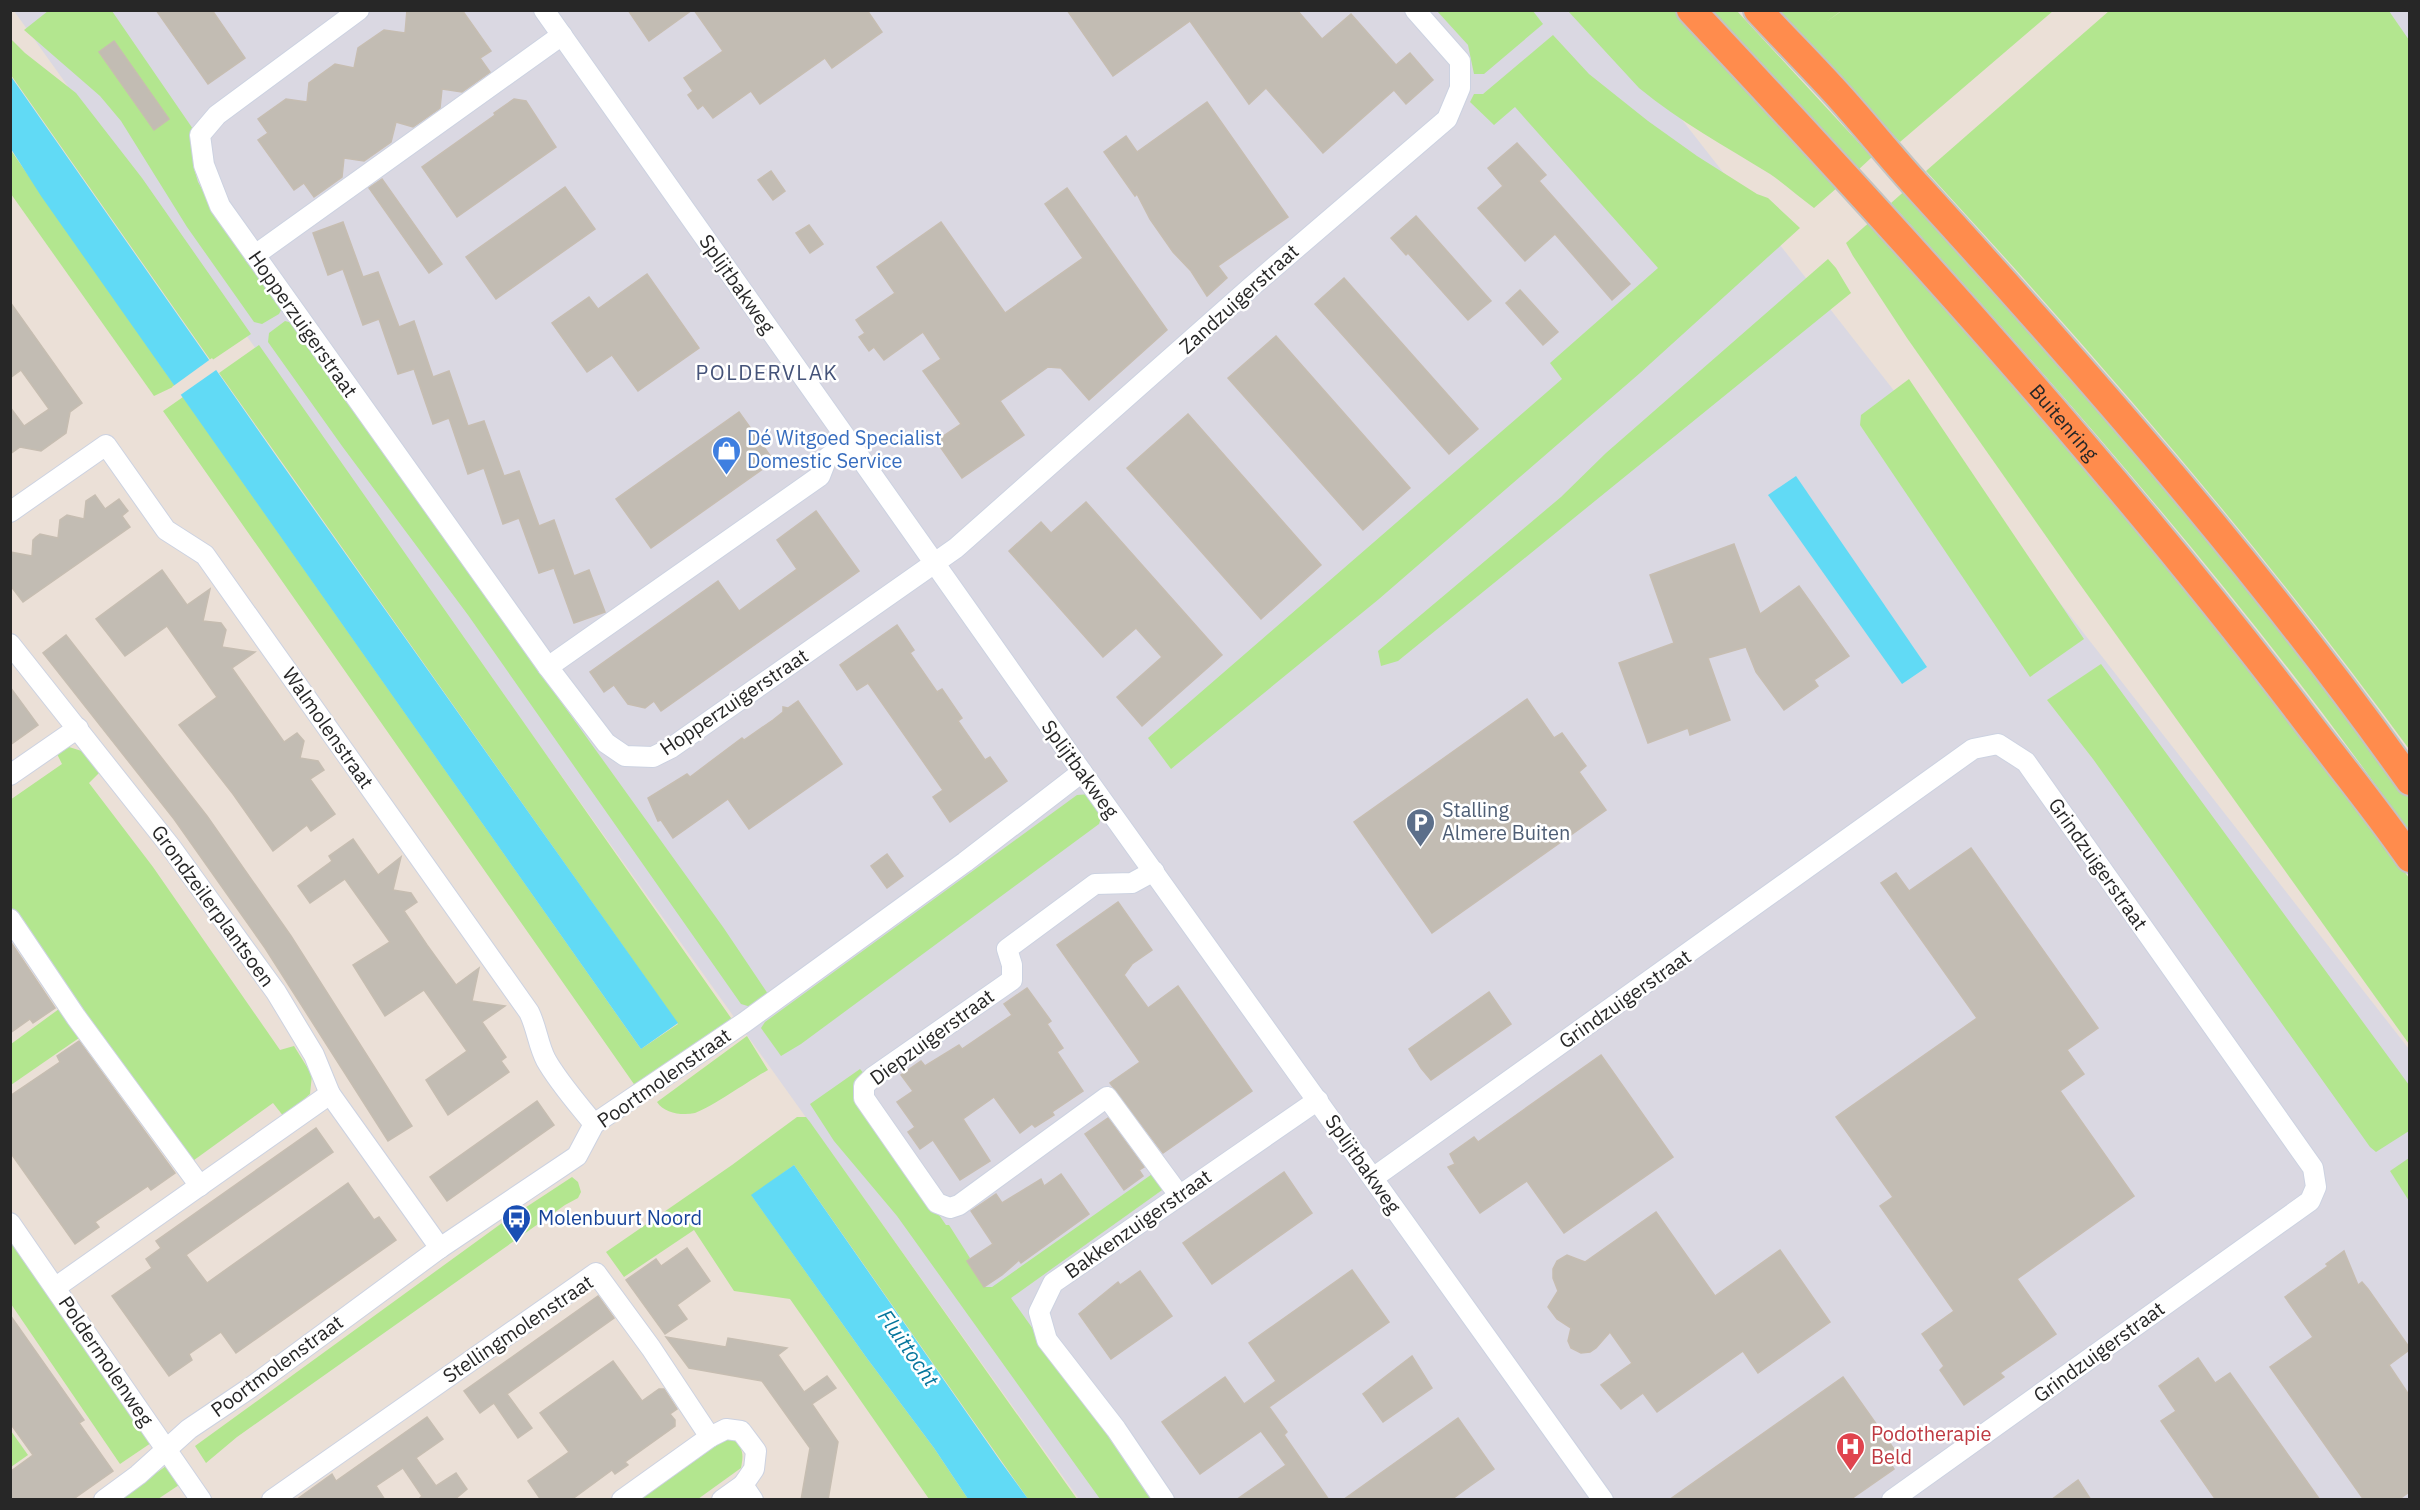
<svg xmlns="http://www.w3.org/2000/svg" width="2420" height="1510" font-family="'IBM Plex Sans',sans-serif">
<rect width="100%" height="100%" fill="#ebe0d7"/>
<g fill="#dad8e2">
<path d="M14,11H1597L2409,1049V1499H1079Z"/>
<path d="M2386,11H2409V45Z"/>
</g>
<g fill="#b3e68f">
<path d="M1843,10L2053,11L1900,142L1779,11H1841L1826,22Z"/>
<path d="M48,11H112L193,129V165L198,182L215,212L282,308L279,314L262,324L254,322L187,227L121,121L100,96L24,30Z"/>
<path d="M1437,11H1533L1543,24L1484,74H1474L1468,45Z"/>
<path d="M1568,11H1675L1838,187L1814,208C1799,197 1785,184 1770,174C1725,146 1680,122 1639,88Z"/>
<path d="M1708,11H1737L1872,157L1856,172Z"/>
<path d="M2109,11H2389L2409,40V749C2261,546 2096,356 1926,171Z"/>
<path d="M1553,35L1589,74L1648,121L1697,156L1757,194L1768,198L1800,228L1640,373L1379,599L1171,769L1148,738L1562,379L1550,363L1658,268L1515,107L1494,125L1470,102L1474,94H1483Z"/>
<path d="M10,38L25,53L76,93L142,178L251,334L211,361L11,75Z"/>
<path d="M10,149L175,386L154,396L11,194Z"/>
<path d="M1908,188L2088,388L2409,794V832C2254,610 2073,405 1891,203Z"/>
<path d="M1872,220L2005,367L2345,787L2409,878V1044L2074,576L1907,338L1853,256L1846,243Z"/>
<path d="M1828,259L1836,268L1851,293L1398,661L1381,666L1378,651L1561,497L1606,453Z"/>
<path d="M285,321L296,324L477,585L723,927L768,994L751,1007L741,1004L468,615L342,446L268,342L269,333Z"/>
<path d="M259,345L731,1018L730,1023L636,1087L163,411L183,397L641,1049L678,1024L219,373Z"/>
<path d="M1909,379L2084,639L2030,677L1860,425L1861,415Z"/>
<path d="M2101,664L2409,1085V1131L2376,1152L2370,1147L2093,759L2047,700Z"/>
<path d="M69,747L88,753L102,770L89,783L153,867L280,1050L294,1046L312,1075L310,1094L284,1117L273,1103L190,1163L11,911L10,800L62,764L56,752Z"/>
<path d="M1090,794L1102,814L1099,824L801,1044L781,1056L761,1028L765,1022L1077,795Z"/>
<path d="M59,1009L79,1038L11,1085V1044Z"/>
<path d="M747,1036L768,1070C748,1081 714,1106 695,1113C682,1116 664,1113 657,1102Z"/>
<path d="M860,1069L866,1076L860,1102L946,1225H949L970,1258L968,1261L985,1287H992L1155,1172L1165,1188L1011,1298L1153,1499H1100L897,1216L834,1141L810,1104Z"/>
<path d="M797,1117H806L810,1122L1077,1499H1028L794,1165L752,1196L866,1357L934,1448L968,1499H929L790,1299L734,1291L694,1230L624,1277L606,1252L732,1165Z"/>
<path d="M2409,1158V1201L2390,1171Z"/>
<path d="M572,1177L578,1182L581,1192L578,1198L565,1205L237,1437L206,1463L195,1446L502,1223Z"/>
<path d="M10,1241L151,1443L120,1464L11,1304Z"/>
<path d="M11,1431L28,1455L11,1467H10Z"/>
<path d="M724,1438H731C743,1447 744,1453 741,1468L698,1499L636,1500Z"/>
<path d="M166,1466L179,1485L158,1499L119,1500Z"/>
</g>
<g fill="#61daf5">
<path d="M10,75L279,460L678,1023L641,1049L41,196L11,149Z"/>
<path d="M1796,476L1927,667L1902,684L1768,495Z"/>
<path d="M794,1165L1001,1462L1028,1499H968L934,1448L866,1357L751,1195Z"/>
</g>
<path fill="#ebe0d7" d="M212,358L219,368L179,396L172,387Z"/>
<g fill="#c2bcb3" stroke="#c6bdb1" stroke-width="1.5">
<path d="M156,10H212L245,58L208,84Z"/>
<path d="M407,10H462L491,51L480,58L490,72L462,92L442,89L440,108L413,127L396,122L391,142L364,161L344,158L342,177L314,197L304,183L294,190L258,140L268,133L258,119L286,99L307,102L309,83L335,64L354,68L358,48L384,30L405,33Z"/>
<path d="M628,10H692L649,41Z"/>
<path d="M694,10H867L882,32L832,68L825,58L760,104L751,91L713,118L703,105L698,109L688,95L693,91L684,78L723,51Z"/>
<path d="M1067,10H1297L1322,39L1351,14L1396,65L1410,53L1433,80L1406,104L1394,90L1323,153L1266,88L1249,104L1190,21L1113,76Z"/>
<path d="M114,41L169,119L154,130L99,52Z"/>
<path d="M514,99L526,101L556,147L457,217L422,167L495,115L494,113Z"/>
<path d="M1207,102L1288,217L1218,266L1227,278L1207,296L1191,271L1173,252L1150,219L1137,194L1135,196L1104,152L1126,136L1137,152Z"/>
<path d="M1517,143L1546,175L1539,181L1630,284L1612,300L1555,234L1525,261L1478,208L1503,186L1488,168Z"/>
<path d="M771,171L785,191L773,200L758,180Z"/>
<path d="M382,179L442,264L429,273L369,188Z"/>
<path d="M565,187L595,229L496,299L466,257Z"/>
<path d="M1067,188L1167,330L1089,400L1061,368L1048,367L1000,401L1024,435L962,478L936,441L961,424L923,371L941,359L923,332L884,360L874,347L869,351L859,337L865,333L856,320L895,293L877,267L941,222L1005,313L1083,258L1045,204Z"/>
<path d="M1416,216L1491,301L1468,320L1408,253L1406,255L1391,238Z"/>
<path d="M343,222L363,277L378,272L399,327L414,321L433,377L449,371L468,426L484,421L504,476L519,471L539,526L554,520L574,576L589,570L605,612L574,623L554,568L539,573L519,518L503,524L484,468L468,474L449,418L433,424L414,369L398,374L379,319L363,325L343,269L328,275L313,233Z"/>
<path d="M809,225L823,244L810,253L796,233Z"/>
<path d="M647,274L699,348L638,391L612,355L587,372L552,323L589,297L598,309Z"/>
<path d="M1344,278L1478,429L1449,454L1315,304Z"/>
<path d="M1520,290L1558,332L1543,345L1506,303Z"/>
<path d="M10,302L82,403L70,412L66,433L41,451L20,447L10,454V407L24,426L49,409L21,370L10,378Z"/>
<path d="M1276,336L1410,488L1363,530L1228,378Z"/>
<path d="M739,412L774,461L651,548L616,499Z"/>
<path d="M1188,414L1321,565L1261,619L1127,468Z"/>
<path d="M95,495L105,509L119,499L128,511L122,516L130,527L23,602L10,585V552L32,556L33,540L36,537L40,534L58,538L60,520L67,515L84,519L86,501Z"/>
<path d="M1086,502L1222,655L1142,726L1117,697L1162,657L1136,628L1103,657L1009,551L1041,522L1051,533Z"/>
<path d="M816,511L859,571L661,711L654,701L645,708L628,704L614,685L604,692L590,672L718,581L739,611L797,569L777,540Z"/>
<path d="M1734,544L1760,614L1799,586L1849,656L1814,680L1818,686L1784,710L1756,672L1746,647L1708,658L1730,720L1690,735L1688,728L1648,743L1619,663L1674,643L1650,575Z"/>
<path d="M162,570L187,605L210,589L203,621L221,623L226,630L222,647L255,652L232,668L284,742L297,733L304,741L300,758L318,761L324,770L310,779L335,814L311,831L307,825L273,851L233,794L179,725L217,697L167,626L125,656L96,619Z"/>
<path d="M897,625L914,650L910,653L937,692L942,689L962,718L958,721L985,760L990,757L1007,781L950,822L933,797L943,790L868,683L857,690L840,665Z"/>
<path d="M66,635L207,816L291,936L412,1126L388,1141L265,948L174,819L43,653Z"/>
<path d="M10,687L38,725L10,745Z"/>
<path d="M1527,699L1554,738L1562,733L1586,766L1579,772L1606,810L1432,933L1354,822Z"/>
<path d="M798,701L842,764L749,829L728,799L673,838L661,820L658,821L648,798L687,774L690,777L742,738L744,740L773,720L783,712V707L788,708Z"/>
<path d="M353,839L378,875L401,857L393,890L411,893L417,902L404,911L427,945L456,985L479,968L472,1001L505,1006L482,1022L506,1057L501,1061L509,1072L448,1115L426,1080L467,1051L424,990L385,1016L353,965L390,942L345,879L310,903L298,886L332,861L329,856Z"/>
<path d="M1971,848L2098,1028L2067,1050L2084,1074L2060,1091L2134,1196L2017,1279L2056,1334L2000,1373L2004,1377L1964,1405L1940,1370L1944,1366L1922,1334L1954,1311L1880,1206L1893,1197L1836,1117L1977,1018L1881,883L1896,873L1909,891Z"/>
<path d="M887,854L903,876L887,888L871,866Z"/>
<path d="M1118,902L1152,950L1132,964L1124,975L1148,1008L1178,986L1252,1091L1163,1153L1110,1083L1140,1062L1057,945Z"/>
<path d="M10,941L55,1008L33,1023L30,1019L10,1033Z"/>
<path d="M1027,988L1051,1021L1047,1024L1063,1048L1057,1052L1083,1091L1052,1112L1054,1115L1035,1127L1032,1124L1020,1133L994,1097L963,1119L990,1161L960,1180L933,1140L920,1149L908,1132L915,1127L897,1102L913,1091L901,1075L921,1061L925,1066L959,1045L962,1049L1012,1015L1004,1004Z"/>
<path d="M1489,992L1511,1024L1431,1080L1421,1068L1409,1049Z"/>
<path d="M79,1041L175,1173L151,1190L148,1186L95,1222L99,1227L75,1244L10,1152V1096L60,1062L57,1056Z"/>
<path d="M1601,1055L1673,1157L1564,1233L1527,1181L1480,1213L1448,1167L1455,1164L1450,1154L1474,1137L1478,1142Z"/>
<path d="M537,1101L554,1125L447,1201L430,1177Z"/>
<path d="M1108,1118L1144,1167L1139,1170L1143,1176L1124,1190L1085,1134Z"/>
<path d="M316,1128L333,1152L186,1255L207,1283L348,1183L374,1220L379,1217L396,1240L236,1353L221,1332L189,1354L192,1360L169,1376L112,1296L152,1268L146,1259L161,1248L156,1241Z"/>
<path d="M1284,1172L1312,1213L1212,1284L1183,1243Z"/>
<path d="M1061,1174L1089,1214L1021,1263L1019,1260L1002,1275L984,1287L967,1261L993,1244L971,1211L996,1194L1002,1203L1041,1179L1044,1186Z"/>
<path d="M1656,1212L1715,1296L1780,1250L1830,1322L1758,1373L1743,1351L1657,1412L1643,1393L1621,1409L1601,1385L1632,1363L1610,1332L1596,1348L1590,1352L1581,1353L1571,1348L1568,1341L1571,1328L1557,1319L1548,1307L1558,1291L1553,1278V1269L1557,1261L1567,1255L1585,1262Z"/>
<path d="M687,1248L710,1281L677,1305L687,1319L665,1334L626,1280L656,1259L661,1266Z"/>
<path d="M2344,1251L2358,1285L2362,1282L2368,1289L2409,1347V1350L2389,1365L2409,1395V1492L2398,1500H2364L2270,1367L2313,1337L2285,1297L2328,1266L2326,1264Z"/>
<path d="M1352,1270L1389,1322L1269,1407L1287,1432L1284,1435L1329,1500H1236L1286,1465L1261,1431L1200,1474L1162,1422L1225,1377L1244,1404L1276,1381L1249,1343Z"/>
<path d="M1140,1271L1172,1316L1111,1359L1079,1314L1118,1282L1120,1285Z"/>
<path d="M598,1296L614,1318L507,1394L532,1428L518,1438L494,1403L480,1413L464,1391Z"/>
<path d="M10,1315L84,1420L79,1423L113,1471L72,1500H10V1472L33,1455L10,1423Z"/>
<path d="M666,1337L726,1347L728,1338L787,1348L778,1355L804,1392L827,1376L836,1388L812,1404L838,1442L828,1500H801L810,1448L762,1381L689,1368Z"/>
<path d="M1412,1356L1432,1388L1383,1422L1363,1394Z"/>
<path d="M2198,1358L2215,1383L2230,1373L2320,1500H2216L2161,1421L2176,1411L2159,1386Z"/>
<path d="M613,1361L642,1401L659,1389H664L677,1409L670,1414L675,1420V1426L625,1462L628,1465L615,1474L612,1470L571,1500H541L528,1481L569,1452L540,1413Z"/>
<path d="M1843,1377L1894,1449L1885,1455L1894,1469L1851,1499L1669,1500Z"/>
<path d="M427,1417L443,1439L416,1458L436,1486L456,1473L467,1489L454,1500H418L422,1496L403,1468L376,1486L385,1500H296L332,1474L336,1481Z"/>
<path d="M1458,1418L1494,1469L1470,1486L1451,1500H1343Z"/>
<path d="M2078,1480L2091,1500H2051Z"/>
</g>
<g fill="none" stroke-linecap="round" stroke-linejoin="round">
<defs>
<g id="minor">
<path d="M359,10L217,115L200,135L204,165L220,206L548,667L606,743L625,756L653,757L671,748L956,548L1251,287L1447,119L1460,88V61L1415,10"/>
<path d="M544,10L1082,772L1603,1500"/>
<path d="M255,255L562,35"/>
<path d="M10,512L106,445L166,530L205,555L529,1012C537,1028 538,1045 546,1060C559,1083 578,1104 594,1124"/>
<path d="M10,644L170,846L276,992L314,1055L330,1094L440,1248"/>
<path d="M548,667L820,476L827,458L849,441"/>
<path d="M10,775L78,728"/>
<path d="M1154,871L1132,883L1095,884L1007,949L1012,965V980L873,1077L864,1086V1098L937,1203L950,1208L959,1205L1107,1097L1179,1195"/>
<path d="M10,919L76,1017L200,1186"/>
<path d="M1373,1178L1973,749L1998,744L2026,762L2313,1168L2316,1187L2310,1201L1892,1500"/>
<path d="M10,1223L201,1500"/>
<path d="M56,1287L330,1094"/>
<path d="M104,1500L138,1475L189,1429L250,1388L440,1248L577,1156L594,1124L745,1022L965,862L1082,772"/>
<path d="M272,1500L596,1273L651,1348L710,1437L726,1429L741,1431L756,1451L754,1469L743,1485L753,1500"/>
<path d="M622,1500L710,1437"/>
<path d="M722,1500L743,1485"/>
<path d="M1164,1500L1116,1429L1047,1340L1039,1312L1053,1283L1318,1100"/>
</g>
<g id="highway">
<path id="s1" d="M1691,10C1901,234 2108,462 2295,706C2333,757 2374,806 2410,858"/>
<path d="M1758,10C1781,35 1805,59 1828,84C1859,117 1887,153 1918,187C2091,377 2261,571 2410,781"/>
</g>
</defs>
<use href="#minor" stroke="#ccd2e1" stroke-width="22"/>
<use href="#highway" stroke="#c3c3c3" stroke-width="32"/>
<use href="#minor" stroke="#fff" stroke-width="20"/>
<use href="#highway" stroke="#ff8c4d" stroke-width="28"/>
</g>
<defs>
<symbol id="shop-pin" viewBox="-11 -11 22 30"><path d="M0 17L-7.5 6A9.5 9.5 0 1 1 7.5 6Z" fill="#3f7fe0" stroke="#fff"/><path d="M-5-2.5h2.3a2.7 3.5 0 0 1 5.4 0H5L5.5 6h-11ZM-1.5-2.5h3a1.5 2.3 0 0 0-3 0Z" fill="#fff"/></symbol>
<symbol id="parking-pin" viewBox="-11 -11 22 30"><path d="M0 17L-7.5 6A9.5 9.5 0 1 1 7.5 6Z" fill="#5c6f8a" stroke="#fff"/><path d="M-3.5-5.5H1a3.5 3.5 0 0 1 0 7H-1V5.5H-3.5ZM-1-3.4V-.6H.8a1.4 1.4 0 0 0 0-2.8Z" fill="#fff"/></symbol>
<symbol id="bus-pin" viewBox="-11 -11 22 30"><path d="M0 17L-7.5 6A9.5 9.5 0 1 1 7.5 6Z" fill="#1a4fb4" stroke="#fff"/><path d="M-5-6H5V4H4V6H2V4H-2V6H-4V4H-5ZM-3.5-4V0h7V-4ZM-3.5 1.2v1.5H-2V1.2ZM2 1.2v1.5H3.5V1.2Z" fill="#fff"/></symbol>
<symbol id="hospital-pin" viewBox="-11 -11 22 30"><path d="M0 17L-7.5 6A9.5 9.5 0 1 1 7.5 6Z" fill="#e0444e" stroke="#fff"/><path d="M-5-5h3v3.5h4V-5h3V5h-3V1.5h-4V5h-3Z" fill="#fff"/></symbol>
</defs>
<g fill-rule="evenodd">
<use href="#shop-pin" x="710" y="434" width="33" height="45"/>
<use href="#parking-pin" x="1404" y="806" width="33" height="45"/>
<use href="#bus-pin" x="500" y="1202" width="33" height="45"/>
<use href="#hospital-pin" x="1834" y="1430" width="33" height="45"/>
</g>
<g text-anchor="middle" stroke-width="5" stroke-linejoin="round" paint-order="stroke">
<g font-size="20" fill="#272727" stroke="#fff">
<text transform="translate(737 284) rotate(55)" y="7">Splijtbakweg</text>
<text transform="translate(1239 299) rotate(-42)" y="7">Zandzuigerstraat</text>
<text transform="translate(303 324) rotate(55)" y="7">Hopperzuigerstraat</text>
<text dy="7" stroke="none"><textPath href="#s1" startOffset="556">Buitenring</textPath></text>
<text transform="translate(734 702) rotate(-34)" y="7">Hopperzuigerstraat</text>
<text transform="translate(328 728) rotate(55)" y="7">Walmolenstraat</text>
<text transform="translate(1080 769) rotate(54)" y="7">Splijtbakweg</text>
<text transform="translate(2098 864) rotate(55)" y="7">Grindzuigerstraat</text>
<text transform="translate(213 906) rotate(54)" y="7">Grondzeilerplantsoen</text>
<text transform="translate(1625 999) rotate(-35)" y="7">Grindzuigerstraat</text>
<text transform="translate(932 1037) rotate(-36)" y="7">Diepzuigerstraat</text>
<text transform="translate(664 1078) rotate(-35)" y="7">Poortmolenstraat</text>
<text transform="translate(1363 1164) rotate(55)" y="7">Splijtbakweg</text>
<text transform="translate(1138 1224) rotate(-35)" y="7">Bakkenzuigerstraat</text>
<text transform="translate(518 1329) rotate(-34)" y="7">Stellingmolenstraat</text>
<text transform="translate(2099 1352) rotate(-36)" y="7">Grindzuigerstraat</text>
<text transform="translate(106 1361) rotate(56)" y="7">Poldermolenweg</text>
<text transform="translate(277 1366) rotate(-36)" y="7">Poortmolenstraat</text>
</g>
<g font-size="20" fill="#366cbe" stroke="#fff" text-anchor="start">
<text x="747" y="445">Dé Witgoed Specialist<tspan x="747" dy="23">Domestic Service</tspan></text>
</g>
<g font-size="20" fill="#4e5e75" stroke="#fff" text-anchor="start">
<text x="1442" y="817">Stalling<tspan x="1442" dy="23">Almere Buiten</tspan></text>
</g>
<g font-size="20" fill="#164399" stroke="#fff" text-anchor="start">
<text x="538" y="1225">Molenbuurt Noord</text>
</g>
<g font-size="20" fill="#be3a42" stroke="#fff" text-anchor="start">
<text x="1871" y="1441">Podotherapie<tspan x="1871" dy="23">Beld</tspan></text>
</g>
<g font-size="21" letter-spacing="1.5" fill="#455379" stroke="#fff">
<text x="767" y="380">POLDERVLAK</text>
</g>
<g font-size="21" font-style="italic" fill="#05759c" stroke="#fff">
<text transform="translate(908 1348) rotate(55)" y="7">Fluittocht</text>
</g>
</g>
<rect width="2420" height="1510" fill="none" stroke="#272727" stroke-width="24"/>
</svg>
